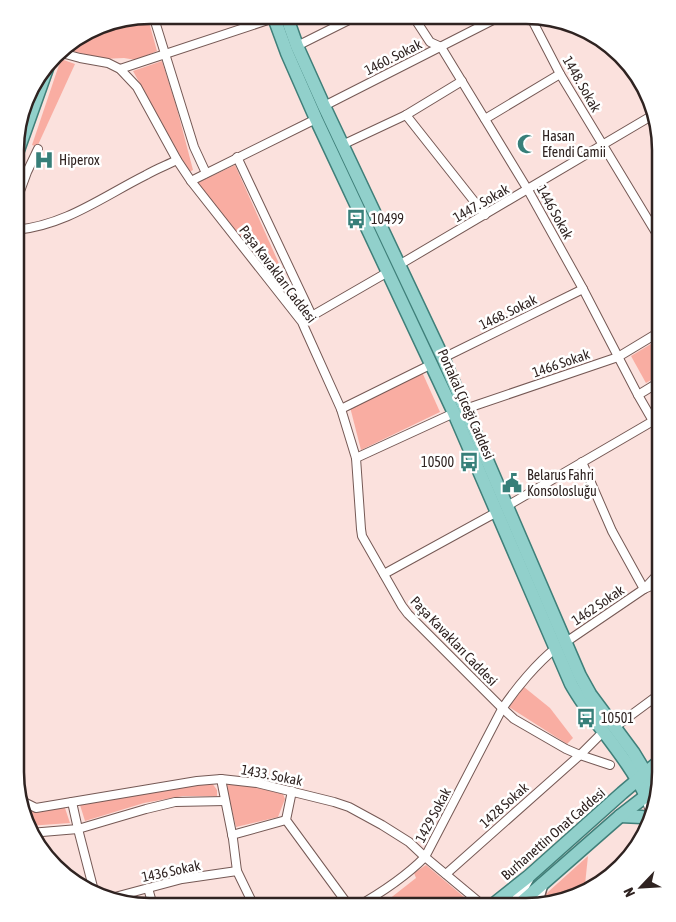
<svg xmlns="http://www.w3.org/2000/svg" width="676" height="922" font-family="'Asap Condensed',sans-serif">
<rect width="100%" height="100%" fill="#fbe1dd"/>
<g fill="#f9ada2">
<path d="M147,15L157,51L136,60L124,58L103,59L69,50L71,42L106,22Z"/>
<path d="M61,59L75,64L37,147L32,145Z"/>
<path d="M162,61L176,105L193,170L189,172L133,71Z"/>
<path d="M235,165L301,313L217,211L197,183Z"/>
<path d="M661,338V374L646,383L631,356Z"/>
<path d="M422,372L440,412L361,450L350,407Z"/>
<path d="M524,687L550,708L573,738L567,744L509,707Z"/>
<path d="M202,781L212,783L217,790V796H183L144,803L85,821L80,805Z"/>
<path d="M235,782L283,794L285,799L278,817L236,827L228,794L227,783Z"/>
<path d="M64,805L70,823L28,826L23,807L30,810Z"/>
<path d="M588,856L584,894L543,903V898L548,892Z"/>
<path d="M426,865L470,902L465,907H379L416,878L414,873Z"/>
</g>
<g fill="none" stroke-linecap="round" stroke-linejoin="round">
<defs>
<g id="minor">
<path d="M153,15L194,147L206,173"/>
<path d="M413,16L430,42L441,47L528,190L583,289L638,395L653,421L661,431"/>
<path d="M530,16L560,74L661,241"/>
<path d="M297,46L357,16"/>
<path d="M58,52L80,58L108,63L120,69L137,87L177,160L191,181L302,322L305,329L341,409L356,458L361,529L362,536L402,606L408,614L500,706L514,719L566,749L580,755L610,765"/>
<path d="M120,69L274,18"/>
<path d="M324,106L501,16"/>
<path d="M406,115L485,215"/>
<path d="M485,119L560,74"/>
<path d="M342,145L406,115L462,81"/>
<path d="M237,157L312,316"/>
<path d="M191,181L316,119"/>
<path d="M16,202L27,172L38,149"/>
<path d="M16,230C66,225 102,197 146,175C156,169 167,165 177,160"/>
<path d="M399,265L653,115"/>
<path d="M310,317L388,272"/>
<path d="M443,358L583,289"/>
<path d="M638,395L661,381"/>
<path d="M341,409L432,364"/>
<path d="M465,409L618,357L661,331"/>
<path d="M356,458L454,413"/>
<path d="M582,462L612,531L644,589"/>
<path d="M507,506L653,421"/>
<path d="M384,574L497,512"/>
<path d="M646,587L656,576L661,573"/>
<path d="M566,642L644,589L661,582"/>
<path d="M615,727L661,693"/>
<path d="M221,779L233,839L237,871L254,906"/>
<path d="M292,791L286,820L349,906"/>
<path d="M22,801L36,808L197,781L221,779L257,783L334,802L349,807L382,825L409,842L425,857L485,907"/>
<path d="M72,802L78,829L94,891"/>
<path d="M30,833L78,829L146,809L175,802L225,801"/>
<path d="M232,835L286,820"/>
<path d="M446,874L580,755L603,732"/>
<path d="M148,888L153,906"/>
<path d="M111,898L182,879L237,871"/>
<path d="M356,907C381,893 405,877 425,857L502,709C516,688 537,663 556,648"/>
</g>
<path id="tertiary" d="M646,796L651,811"/>
<g id="secondary">
<path d="M536,905L542,884"/>
<path d="M518,907V896L528,878"/>
</g>
<g id="primary">
<path d="M273,15L287,53L316,119L454,413L571,684C593,723 626,755 646,796"/>
<path d="M286,15L297,46L324,106L443,358L580,676L590,694L633,752L655,788"/>
<path d="M16,156L49,63"/>
<path d="M620,816L642,817L648,820"/>
<path d="M490,907L529,876L622,793L661,760"/>
<path d="M516,907L620,816L651,792"/>
</g>
</defs>
<use href="#minor" stroke="#755955" stroke-width="10"/>
<use href="#tertiary" stroke="#755955" stroke-width="12"/>
<use href="#secondary" stroke="#755955" stroke-width="14"/>
<use href="#primary" stroke="#3f7f79" stroke-width="15"/>
<use href="#minor" stroke="#fff" stroke-width="8"/>
<use href="#tertiary" stroke="#fff" stroke-width="10"/>
<use href="#secondary" stroke="#fff" stroke-width="11"/>
<use href="#primary" stroke="#91d0cb" stroke-width="12"/>
</g>
<defs>
<symbol id="mosque-bare" viewBox="-9 -9 18 18"><path d="M3.5-4.9A6 6 0 1 0 3.5 4.9A5 5 0 1 1 3.5-4.9Z" fill="#377f79" stroke="#fff" stroke-width="2.5" paint-order="stroke"/></symbol>
<symbol id="hospital-bare" viewBox="-9 -9 18 18"><path d="M-5-5h3v3.5h4V-5h3V5h-3V1.5h-4V5h-3Z" fill="#377f79" stroke="#fff" stroke-width="2.5" paint-order="stroke"/></symbol>
<symbol id="bus-bare" viewBox="-9 -9 18 18"><path d="M-5-6H5V4H4V6H2V4H-2V6H-4V4H-5ZM-3.5-4V0h7V-4ZM-3.5 1.2v1.5H-2V1.2ZM2 1.2v1.5H3.5V1.2Z" fill="#377f79" stroke="#fff" stroke-width="2.5" paint-order="stroke"/></symbol>
<symbol id="civic-bare" viewBox="-9 -9 18 18"><path d="M-.6-6.5H3V-4.5H.6V-3L4-1V1h2V6H-6V1h2V-1L-.6-3ZM-1.2 2.5V6h2.4V2.5Z" fill="#377f79" stroke="#fff" stroke-width="2.5" paint-order="stroke"/></symbol>
</defs>
<g fill-rule="evenodd">
<use href="#mosque-bare" x="513" y="130" width="28" height="28"/>
<use href="#hospital-bare" x="30" y="146" width="28" height="28"/>
<use href="#bus-bare" x="342" y="205" width="28" height="28"/>
<use href="#bus-bare" x="455" y="448" width="28" height="28"/>
<use href="#civic-bare" x="498" y="469" width="28" height="28"/>
<use href="#bus-bare" x="572" y="704" width="28" height="28"/>
</g>
<g text-anchor="middle" stroke-width="5" stroke-linejoin="round" paint-order="stroke">
<g font-size="14" fill="#2f2321" stroke="#fff">
<text transform="translate(393 57) rotate(-27)" y="5">1460. Sokak</text>
<text transform="translate(582 84) rotate(60)" y="5">1448. Sokak</text>
<text transform="translate(481 203) rotate(-30)" y="5">1447. Sokak</text>
<text transform="translate(555 212) rotate(61)" y="5">1446 Sokak</text>
<text transform="translate(278 274) rotate(53)" y="5">Paşa Kavakları Caddesi</text>
<text transform="translate(508 312) rotate(-26)" y="5">1468. Sokak</text>
<text transform="translate(561 363) rotate(-19)" y="5">1466 Sokak</text>
<text transform="translate(466 404) rotate(66)" y="5">Portakal Çiceği Caddesi</text>
<text transform="translate(598 605) rotate(-34)" y="5">1462 Sokak</text>
<text transform="translate(454 641) rotate(46)" y="5">Paşa Kavakları Caddesi</text>
<text transform="translate(272 775) rotate(11)" y="5">1433. Sokak</text>
<text transform="translate(504 805) rotate(-42)" y="5">1428 Sokak</text>
<text transform="translate(433 815) rotate(-62)" y="5">1429 Sokak</text>
<text transform="translate(553 834) rotate(-41)" y="5">Burhanettin Onat Caddesi</text>
<text transform="translate(171 871) rotate(-12)" y="5">1436 Sokak</text>
</g>
<g font-size="14" fill="#2f2321" stroke="#fff" text-anchor="start">
<text x="542" y="141">Hasan<tspan x="542" dy="16">Efendi Camii</tspan></text>
<text x="59" y="165">Hiperox</text>
<text x="371" y="224">10499</text>
<text x="454" y="467" text-anchor="end">10500</text>
<text x="527" y="480">Belarus Fahri<tspan x="527" dy="16">Konsolosluğu</tspan></text>
<text x="601" y="723">10501</text>
</g>
</g>
<path d="M0 0H676V922H0ZM150 24H526A126 126 0 0 1 652 150V772A126 126 0 0 1 526 898H150A126 126 0 0 1 24 772V150A126 126 0 0 1 150 24Z" fill="#fff" fill-rule="evenodd"/>
<path fill="none" stroke="#2f2321" stroke-width="2.5" d="M150 24H526A126 126 0 0 1 652 150V772A126 126 0 0 1 526 898H150A126 126 0 0 1 24 772V150A126 126 0 0 1 150 24Z"/>
<g transform="translate(641 887) rotate(245)" stroke="#ffffff" stroke-width="4" paint-order="stroke">
<path d="M0-4L9 19L0 12L-9 19Z" fill="#2f2321"/>
<text y="-8" font-size="14" font-weight="bold" text-anchor="middle" fill="#2f2321">N</text>
</g>
</svg>
